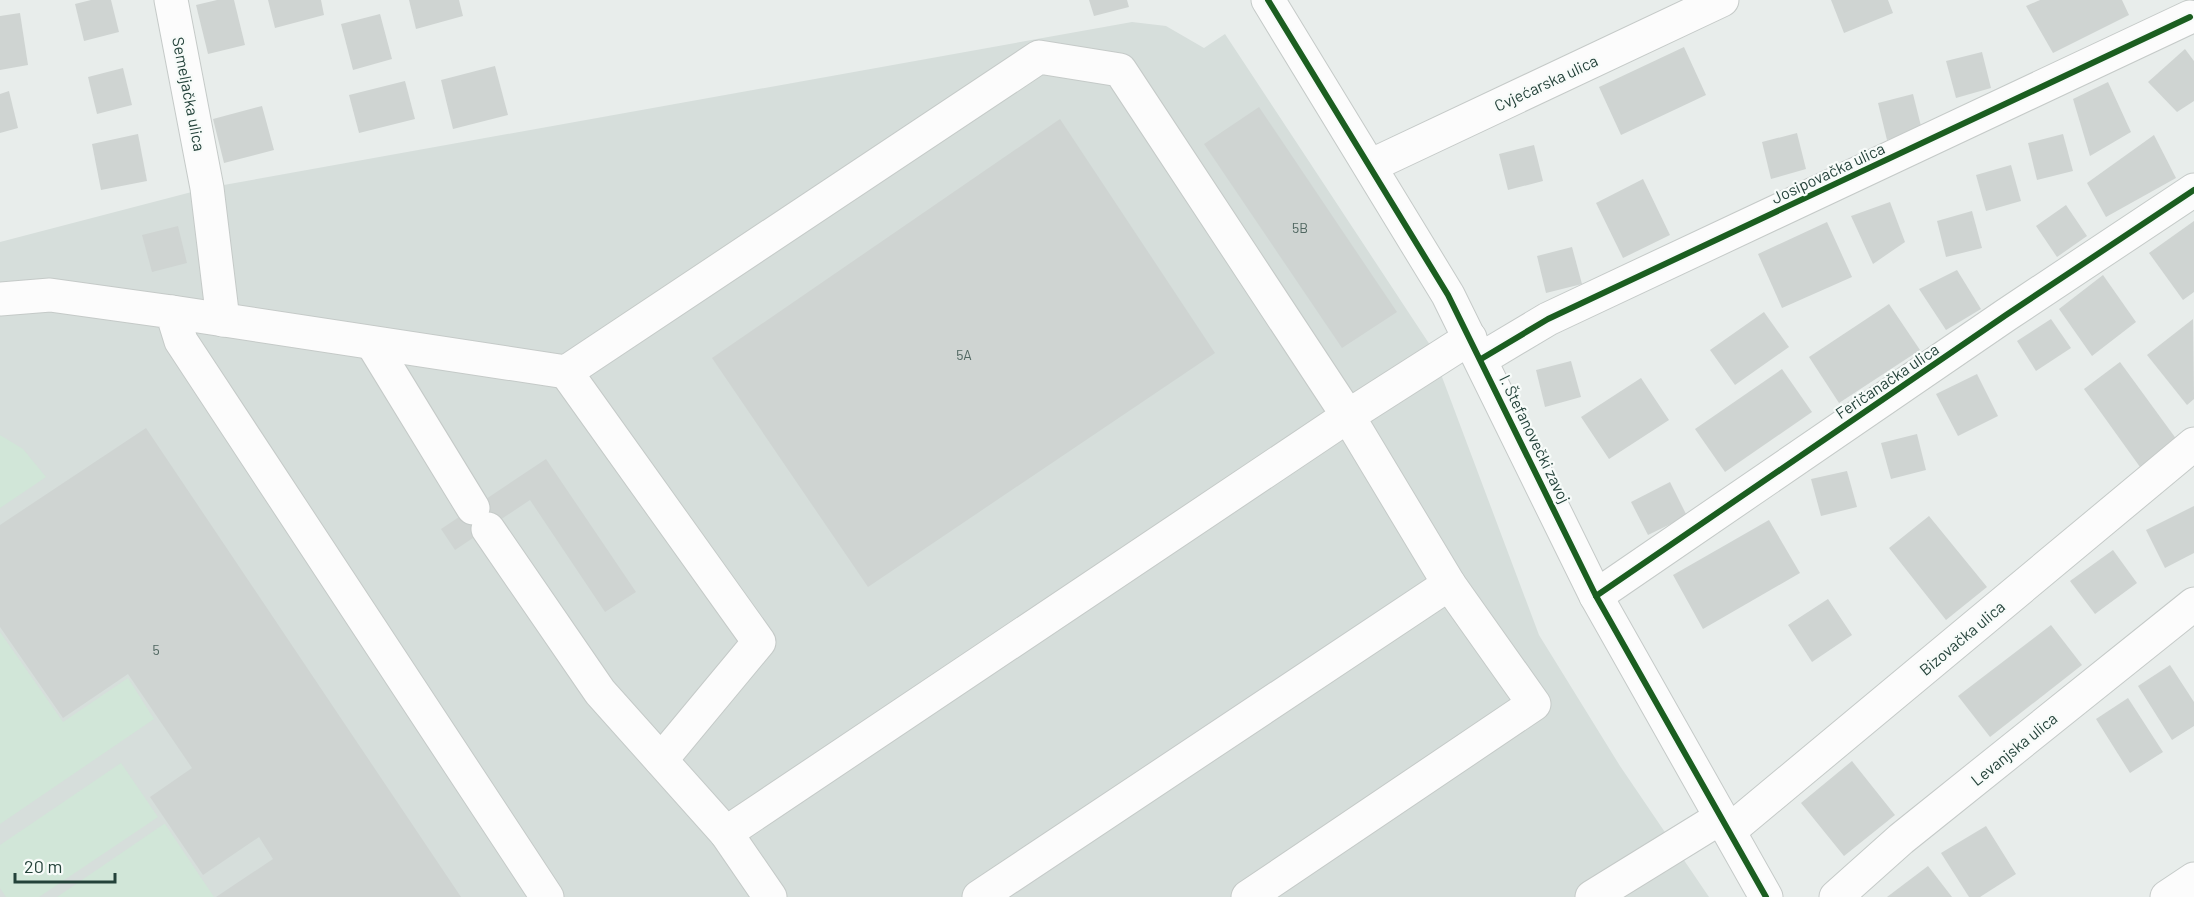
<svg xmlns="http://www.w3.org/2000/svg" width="2194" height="897" font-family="Barlow,sans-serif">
<rect width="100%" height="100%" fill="#e8edeb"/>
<path fill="#d6dedb" d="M1132,22L1166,26L1204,48L1225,34L1430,345L1539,635L1620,766L1709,897H0V242L207,188Z"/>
<g fill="#d1e6d8">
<path d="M0,435L23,449L46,477L0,508Z"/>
<path d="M0,632L63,722L128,678L154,719L0,824Z"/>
<path d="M121,763L158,817L39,897H6L0,888V845Z"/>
<path d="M165,824L214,897H57L164,824Z"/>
</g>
<g fill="#cfd4d2">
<path d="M91,0H111L119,32L84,41L75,4Z"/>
<path d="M217,0H234L245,45L208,54L196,5Z"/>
<path d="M268,0H321L324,15L275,28Z"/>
<path d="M409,0H459L463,16L416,29Z"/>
<path d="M1089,0H1127L1129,7L1094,16Z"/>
<path d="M1831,0H1888L1893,13L1844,33Z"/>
<path d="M2040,0H2122L2129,15L2053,53L2026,6Z"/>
<path d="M20,13L28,65L0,70V16Z"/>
<path d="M380,14L392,59L353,70L341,24Z"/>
<path d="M1684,47L1706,95L1621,135L1599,87Z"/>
<path d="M2185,49L2194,61V101L2177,112L2148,82Z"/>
<path d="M1982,52L1991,88L1956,98L1946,61Z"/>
<path d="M495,66L508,115L453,129L441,80Z"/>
<path d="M123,68L132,105L97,114L88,77Z"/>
<path d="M405,81L415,119L359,133L349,95Z"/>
<path d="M2108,82L2131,132L2090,156L2073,99Z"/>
<path d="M9,91L18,128L0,133V94Z"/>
<path d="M1913,94L1922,130L1887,140L1878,103Z"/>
<path d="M262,106L274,150L224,163L213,119Z"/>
<path d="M1259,107L1397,312L1342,348L1204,144Z"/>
<path d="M1060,119L1215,353L868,587L712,358Z"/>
<path d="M1797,133L1806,169L1771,179L1762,142Z"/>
<path d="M138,134L147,181L101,190L92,144Z"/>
<path d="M2063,134L2073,171L2037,180L2028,143Z"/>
<path d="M2154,135L2176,178L2106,217L2087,183Z"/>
<path d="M1534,145L1543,181L1508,190L1499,154Z"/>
<path d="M2011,165L2021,201L1986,211L1976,175Z"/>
<path d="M1643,179L1670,235L1623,258L1596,203Z"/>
<path d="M1890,202L1905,242L1873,264L1851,216Z"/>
<path d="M2066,205L2087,236L2057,257L2036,226Z"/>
<path d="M1972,211L1982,248L1946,257L1937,221Z"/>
<path d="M2194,221V292L2183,300L2149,253Z"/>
<path d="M1827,222L1852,277L1782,308L1758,254Z"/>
<path d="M178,226L187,263L152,272L142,235Z"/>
<path d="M1572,247L1582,284L1546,293L1537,256Z"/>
<path d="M1957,270L1981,309L1946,330L1919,289Z"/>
<path d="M2103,275L2136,322L2092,356L2059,309Z"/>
<path d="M1889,304L1920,350L1839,403L1809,357Z"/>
<path d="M1764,312L1789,347L1735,385L1710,350Z"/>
<path d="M2051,319L2071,348L2036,371L2017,341Z"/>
<path d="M2193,319L2194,399L2187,405L2147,355Z"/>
<path d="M1571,361L1581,397L1545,407L1536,370Z"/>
<path d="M2120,362L2177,440L2140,467L2084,389Z"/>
<path d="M1782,369L1812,412L1725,472L1695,429Z"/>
<path d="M1977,374L1998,416L1958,436L1936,394Z"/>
<path d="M1641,378L1669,420L1609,459L1581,417Z"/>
<path d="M146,428L461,897H216L273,859L259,837L203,875L150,797L192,768L128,674L63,718L0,627V525Z"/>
<path d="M1917,434L1926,470L1891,479L1881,443Z"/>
<path d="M546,459L636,592L605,612L530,500L455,550L441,529Z"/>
<path d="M1847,471L1857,507L1821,516L1811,479Z"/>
<path d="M1670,482L1687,516L1648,535L1631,502Z"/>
<path d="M2194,506V553L2165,568L2146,530Z"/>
<path d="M1929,516L1987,587L1946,620L1889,548Z"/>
<path d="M1769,520L1800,573L1703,629L1673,575Z"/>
<path d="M2113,550L2137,583L2095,614L2070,581Z"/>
<path d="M1828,599L1852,635L1812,662L1788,625Z"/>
<path d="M2051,625L2082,665L1990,737L1958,696Z"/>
<path d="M2170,665L2194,702V726L2172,740L2138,686Z"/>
<path d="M2128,698L2163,752L2130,773L2096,719Z"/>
<path d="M1852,761L1895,815L1844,856L1801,803Z"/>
<path d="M1986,826L2016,874L1980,897H1969L1941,853Z"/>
<path d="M1928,866L1952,897H1887Z"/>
</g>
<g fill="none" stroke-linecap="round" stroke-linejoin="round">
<defs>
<g id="minor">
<path d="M171,0L207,188L223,320"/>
<path d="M1268,0L1448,295L1596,596L1766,897"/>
<path d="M1370,166L1722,0"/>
<path d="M0,299L50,295L172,312L181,341L547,897"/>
<path d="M172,312L566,372L1039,57L1120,70L1348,416L726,833L770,897"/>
<path d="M372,343L473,508"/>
<path d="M1481,359L1548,319L2190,17"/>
<path d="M566,372L759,642L661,760"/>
<path d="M488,529L600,692L726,833"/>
<path d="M1596,596L2006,315L2194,190"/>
<path d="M1729,831L2194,444"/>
<path d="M979,897L1449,584L1348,416L1470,338"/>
<path d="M1248,897L1534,704L1449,584"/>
<path d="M1592,897L1720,818"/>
<path d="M1836,897L1901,839L2194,604"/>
<path d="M2167,897L2194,879"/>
</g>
</defs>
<use href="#minor" stroke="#c5cac8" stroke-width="35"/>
<use href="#minor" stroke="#fcfcfc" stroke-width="33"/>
<defs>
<g id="cycleway">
<path d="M1268,0L1448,295L1596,596L1766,897"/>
<path d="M1481,359L1548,319L2190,17"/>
<path d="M1596,596L2006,315L2194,190"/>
</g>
</defs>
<use href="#cycleway" stroke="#f7fbf9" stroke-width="10"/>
<use href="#cycleway" stroke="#1b5e20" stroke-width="6"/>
</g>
<g text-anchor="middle" stroke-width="4.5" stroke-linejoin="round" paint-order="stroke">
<g font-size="14" fill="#506761">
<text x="1300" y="233">5B</text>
<text x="964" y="360">5A</text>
<text x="156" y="655">5</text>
</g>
<g font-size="16" fill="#24423a" stroke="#f7fbf9">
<text transform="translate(1546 83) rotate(-25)" y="6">Cvjećarska ulica</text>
<text transform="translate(189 94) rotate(79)" y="6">Semeljačka ulica</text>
<text transform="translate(1828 173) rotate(-25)" y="6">Josipovačka ulica</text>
<text transform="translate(1887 381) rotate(-34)" y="6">Feričanačka ulica</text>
<text transform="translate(1535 439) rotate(64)" y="6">I. Štefanovečki zavoj</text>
<text transform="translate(1962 638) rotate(-40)" y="6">Bizovačka ulica</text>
<text transform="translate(2014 749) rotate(-39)" y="6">Levanjska ulica</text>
</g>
</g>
<path d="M15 873v9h100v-9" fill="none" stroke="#24423a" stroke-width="3"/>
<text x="24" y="873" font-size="18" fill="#24423a" stroke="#f7fbf9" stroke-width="4.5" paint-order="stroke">20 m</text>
</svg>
